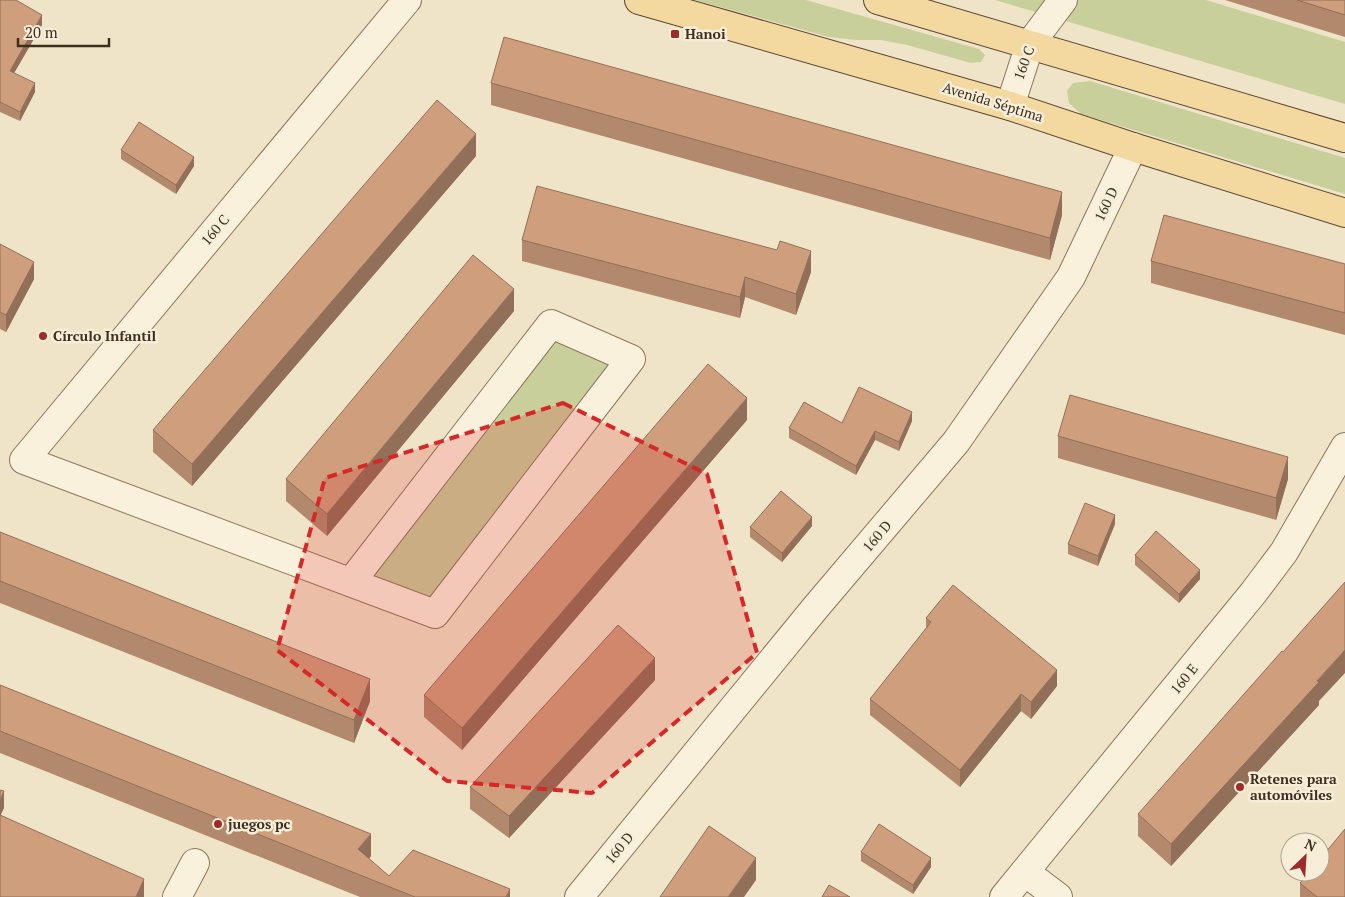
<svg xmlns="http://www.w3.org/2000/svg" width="1345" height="897" font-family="'PT Serif',serif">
<rect width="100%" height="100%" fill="#f0e4c8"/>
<g fill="#c9cf9b">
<path d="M695,0H806L979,49L985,55L981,62L971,63L907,45L881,40H856L829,37Z"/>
<path d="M995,0H1206L1345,42V104Z"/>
<path d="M1090,81L1345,158V194L1081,114L1069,103L1067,91L1073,83Z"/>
<path d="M551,324L631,359L435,614L351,582Z"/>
</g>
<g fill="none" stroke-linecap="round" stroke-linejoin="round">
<defs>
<g id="minor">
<path d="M1010,106L1030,44L1063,0"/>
<path d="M351,582L551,324L631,359L435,614L24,460L407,0"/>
<path d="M1025,872L1058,897"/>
<path d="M177,897L195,863"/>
<path d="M579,897L816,607L956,442L1071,277L1133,147"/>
<path d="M1004,897L1254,592L1284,552L1345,447"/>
</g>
<g id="major">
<path d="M639,0L1010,106L1133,147L1345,213"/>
<path d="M878,0L1345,138"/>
</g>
</defs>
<use href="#minor" stroke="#8d765c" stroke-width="30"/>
<use href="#major" stroke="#5b4430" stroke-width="30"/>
<use href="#minor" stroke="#faf1dc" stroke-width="28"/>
<use href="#major" stroke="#f3d9a0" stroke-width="28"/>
</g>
<g fill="#b2896c">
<path d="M0,0L42,25L14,73L35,92L20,121L0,112Z"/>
<path d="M1225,0H1345V37Z"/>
<path d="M491,83L1062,215L1050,260L491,105Z"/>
<path d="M121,150L194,166L176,194L121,159Z"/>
<path d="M476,156L192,486L153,452V430Z"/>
<path d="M522,240L811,272L796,315L745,297L740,318L522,261Z"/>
<path d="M0,244L34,279L6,332L0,329Z"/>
<path d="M1151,261L1345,264V335L1151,283Z"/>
<path d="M514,311L327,536L286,501V479Z"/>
<path d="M747,420L462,750L424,717V695Z"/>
<path d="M912,421L899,451L875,440L856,475L789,438V428L842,423Z"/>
<path d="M1058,436L1288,479L1276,520L1058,458Z"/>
<path d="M1115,524L1098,566L1068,554V544Z"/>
<path d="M812,526L782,562L750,537V527Z"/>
<path d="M0,532L370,701L354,743L0,603Z"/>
<path d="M1135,555L1200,579L1179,603L1135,565Z"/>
<path d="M926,618L1057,686L1031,719L1021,711L960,787L870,715V699L926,629Z"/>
<path d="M655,680L509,838L470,809V787Z"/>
<path d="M0,685L371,856L369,859L389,876L510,897H360L0,753Z"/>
<path d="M1319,701V705L1171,866L1138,836V814Z"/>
<path d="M861,852L931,867L913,894L861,861Z"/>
<path d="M1300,883L1345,897H1300Z"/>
</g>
<g fill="#916f58">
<path d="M42,15V25L10,80V71Z"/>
<path d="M35,83V92L20,121V112Z"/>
<path d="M476,134V156L192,486V464Z"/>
<path d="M194,157V166L176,194V185Z"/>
<path d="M1062,192V215L1050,260V238Z"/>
<path d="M811,251V272L796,315V294Z"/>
<path d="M34,262V279L6,332V315Z"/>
<path d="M745,277V297L740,318V297Z"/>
<path d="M514,289V311L327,536V514Z"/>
<path d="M747,398V420L462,750V728Z"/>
<path d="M912,412V421L899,451V442Z"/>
<path d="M875,431V440L856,475V466Z"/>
<path d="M1288,457V479L1276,520V498Z"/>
<path d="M1115,515V524L1098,566V556Z"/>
<path d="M812,517V526L782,562V553Z"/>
<path d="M1200,570V579L1179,603V594Z"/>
<path d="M1345,650V673L1319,701V705L1171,866V844Z"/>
<path d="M655,658V680L509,838V816Z"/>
<path d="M1057,670V686L1031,719V702Z"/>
<path d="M370,679V701L354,743V720Z"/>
<path d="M1021,694V711L960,787V770Z"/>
<path d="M4,791V808L0,817V800Z"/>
<path d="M371,834V856L358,871V849Z"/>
<path d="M756,858V880L744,897H728Z"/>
<path d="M931,858V867L913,894V885Z"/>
<path d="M144,879V897H136Z"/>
<path d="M510,889V897H506Z"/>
</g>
<g fill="#cf9f7d" stroke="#916f58">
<path d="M0,0H16L42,15L10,71L35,83L20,112L0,102Z"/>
<path d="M1297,0H1345V15Z"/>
<path d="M504,37L1062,192L1050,238L491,83Z"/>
<path d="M437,100L476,134L192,464L153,430Z"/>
<path d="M139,122L194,157L176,185L121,150Z"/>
<path d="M537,186L777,250L780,241L811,251L796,294L745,277L740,297L522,240Z"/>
<path d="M1164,215L1345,264V313L1151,261Z"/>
<path d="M0,244L34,262L6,315L0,312Z"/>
<path d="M473,255L514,289L327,514L286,479Z"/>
<path d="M708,364L747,398L462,728L424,695Z"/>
<path d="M859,387L912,412L899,442L875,431L856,466L789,428L804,402L842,423Z"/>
<path d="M1070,395L1288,457L1276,498L1058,436Z"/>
<path d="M781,491L812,517L782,553L750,527Z"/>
<path d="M1085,503L1115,515L1098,556L1068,544Z"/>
<path d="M1156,531L1200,570L1179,594L1135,555Z"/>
<path d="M0,532L370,679L354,720L0,581Z"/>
<path d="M1345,582V650L1317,681L1319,682L1171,844L1138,814L1282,651L1283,652Z"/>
<path d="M953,585L1057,670L1031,702L1021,694L960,770L870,699L931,622L926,618Z"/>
<path d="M618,625L655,658L509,816L470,787Z"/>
<path d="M0,685L371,834L358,849L389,876L413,850L510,889L506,897H415L0,731Z"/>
<path d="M0,790L4,791L0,800Z"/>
<path d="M0,815L144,879L136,897H0Z"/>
<path d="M879,824L931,858L913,885L861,852Z"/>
<path d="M709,826L756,858L728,897H660Z"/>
<path d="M1345,829V897H1317L1300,883L1310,872H1320V859Z"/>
<path d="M829,885L850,897H822Z"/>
</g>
<path fill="#d62828" fill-opacity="0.2" stroke="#d62828" stroke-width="4" stroke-dasharray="10 6" stroke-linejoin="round" d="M563,403L707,474L757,653L592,793L447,781L277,650L325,478Z"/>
<g fill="#9e2a2b" stroke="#f7eed8" stroke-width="2">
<rect x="670" y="29" width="10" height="10" rx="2.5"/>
<circle cx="43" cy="336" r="5"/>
<circle cx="1240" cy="787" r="5"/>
<circle cx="218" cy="824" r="5"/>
</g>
<g text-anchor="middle" stroke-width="5" stroke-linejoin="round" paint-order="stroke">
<g font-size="14" font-weight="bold" fill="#3d2e20" stroke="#f7eed8" text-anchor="start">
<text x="685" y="39">Hanoi</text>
<text x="53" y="341">Círculo Infantil</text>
<text x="1250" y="784">Retenes para<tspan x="1250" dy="16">automóviles</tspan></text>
<text x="228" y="829">juegos pc</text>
</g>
<g font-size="14" fill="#3d2e20" stroke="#f7eed8">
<text transform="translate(1024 63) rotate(-70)" y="5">160 C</text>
<text transform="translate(993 102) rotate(17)" y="5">Avenida Séptima</text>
<text transform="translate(1106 204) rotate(-65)" y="5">160 D</text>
<text transform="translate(215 230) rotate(-50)" y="5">160 C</text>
<text transform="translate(877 536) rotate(-50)" y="5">160 D</text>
<text transform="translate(1184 679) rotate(-51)" y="5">160 E</text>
<text transform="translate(619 848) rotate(-51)" y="5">160 D</text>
</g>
</g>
<g transform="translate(1305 857) rotate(25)"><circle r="24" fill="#f7eed8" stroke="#ada18e"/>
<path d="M0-4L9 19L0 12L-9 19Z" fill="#9e2a2b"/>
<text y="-8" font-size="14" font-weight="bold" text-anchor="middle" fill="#3d2e20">N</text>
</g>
<path d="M18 38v8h91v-8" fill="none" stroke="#3d2e20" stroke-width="2.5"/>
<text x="25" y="38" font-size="15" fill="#3d2e20" stroke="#f7eed8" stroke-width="4" paint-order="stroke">20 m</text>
</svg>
